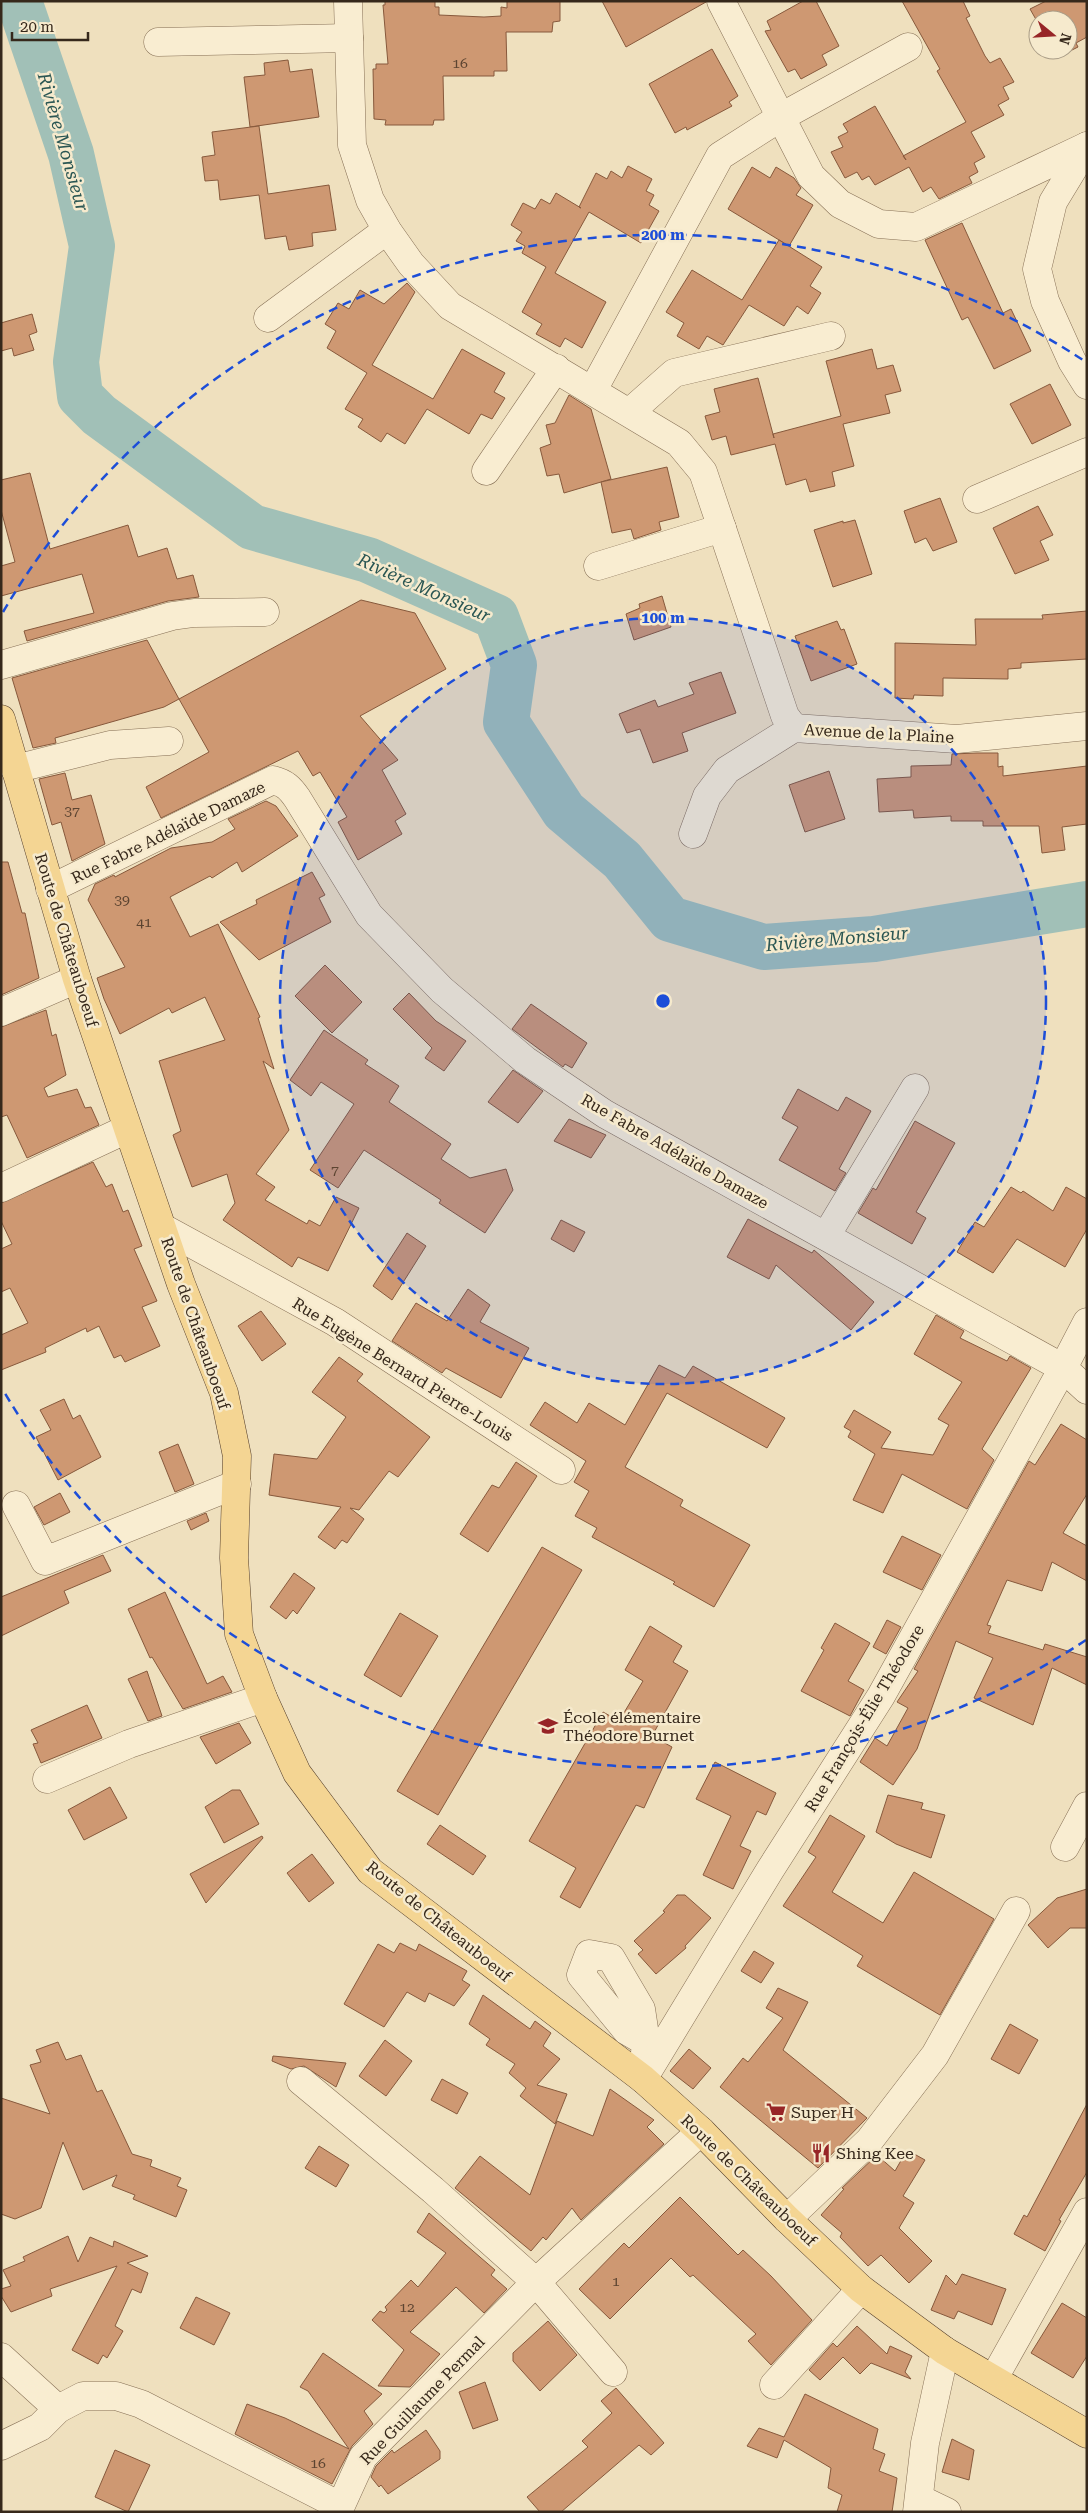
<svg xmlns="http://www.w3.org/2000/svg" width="1088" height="2513" font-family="'Roboto Serif',serif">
<rect width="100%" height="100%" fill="#efe0be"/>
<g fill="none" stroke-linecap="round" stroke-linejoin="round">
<path stroke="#a1c0b7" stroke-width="46" d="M19,1L71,154L92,246L76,362L80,396L99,415L252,527L368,560L496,617L514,665L506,722L564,811L622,860L670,919L764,947L874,939L1087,904"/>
</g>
<g fill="#ce9872" stroke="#87593c">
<path d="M385,1H435V7H439V15L484,17L501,16V7L507,8V1H560V21L553,22L552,32H506L507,71H494V76H443L444,120H434L433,125H385L386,120L374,119L373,69H376V64H388L383,5H385Z"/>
<path d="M602,1H706V2L626,47Z"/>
<path d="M803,1H816L839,46L822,55L827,65L801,79L795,69L788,72L765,31L771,30L767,21Z"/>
<path d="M902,1H963L970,16L966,18L985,56L990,63L1000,58L1014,82L1003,87L1009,99L998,105L1004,115L971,132L985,157L974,163L978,172L969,177L972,183L939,199L931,187L923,192L909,167L875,185L869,176L862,180L857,172L845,178L831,152L843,147L838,137L848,132L843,124L875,106L906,160L903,156L966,122L937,71L940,69Z"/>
<path d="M1046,1H1087V37L1076,43L1078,47L1058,57L1054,50H1068V20H1038V23L1030,9Z"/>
<path d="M712,49L738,96L729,102L732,106L687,130L686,127L675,133L649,84Z"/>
<path d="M288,60L290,72L312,69L319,117L250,127L244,77L265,75L264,63Z"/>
<path d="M259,126L268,194L329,185L336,230L312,233L313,246L289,250L286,236L265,239L259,195L220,200L218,180L205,181L202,157L215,155L212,132Z"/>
<path d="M628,166L652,179L646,191L654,195L649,205L659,211L641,243L589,212L555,273L606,302L582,348L565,338L560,347L536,334L542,324L522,312L546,267L522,253L525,246L516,241L522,232L511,225L523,203L535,209L541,199L550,204L556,193L581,208L579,207L596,173L607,179L611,171L622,178Z"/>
<path d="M752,167L770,178L776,167L794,178L801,188L796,195L813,205L789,246L728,209Z"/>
<path d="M962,223L1003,313L1011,309L1031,351L994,369L968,317L962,320L925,240Z"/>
<path d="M779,240L822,267L810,286L821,293L808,314L797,306L784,326L749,305L723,345L707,336L699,349L677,336L684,323L666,312L692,270L742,300Z"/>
<path d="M407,283L415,292L372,365L433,399L462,349L505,373L494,392L505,398L492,419L481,414L469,434L427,409L405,444L387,433L381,442L358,427L363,419L345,409L367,373L327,348L336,331L325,324L338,303L349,309L360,290L384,304Z"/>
<path d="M32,314L37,332L29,335L34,350L14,356L12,348L1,351V323Z"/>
<path d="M872,349L877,369L893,365L901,391L885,395L890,413L843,424L854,466L832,472L835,486L810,492L806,479L786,485L775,444L731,455L726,436L712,440L705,416L720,412L714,389L758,378L774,438L773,434L841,416L826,361Z"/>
<path d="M1050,384L1071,425L1032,444L1010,404Z"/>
<path d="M569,395L591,409L611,479L564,493L559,474L547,476L540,448L551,444L546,425L555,423Z"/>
<path d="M667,467L679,517L659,522L661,530L634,539L631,529L612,533L601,482Z"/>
<path d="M30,473L50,549L128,525L138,557L167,548L177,579L193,575L199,597L168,601L27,641L24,631L94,613L82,574L1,596V566L15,562L1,510V480Z"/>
<path d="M940,498L957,542L933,551L926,538L915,543L904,511Z"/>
<path d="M1038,506L1053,535L1040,541L1049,560L1015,574L993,528Z"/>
<path d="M855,520L872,574L833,587L814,530L843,521V523Z"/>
<path d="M662,596L671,627L634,640L626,614L640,608L639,604Z"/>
<path d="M361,600L415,613L446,669L360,716L398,760L382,770L406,814L395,821L402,834L358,860L338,822L347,817L320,772L313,776L298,751L161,818L146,787L209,752L179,699Z"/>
<path d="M1087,611V659L1021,663V668L1008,669V679L943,678V696L914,695L913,699L895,698V643L976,645L975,619H1043L1042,615Z"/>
<path d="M837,621L841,630L844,629L857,664L811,681L795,636Z"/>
<path d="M147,640L179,699L164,707L55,738L56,743L33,748L12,678Z"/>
<path d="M721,672L736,713L682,733L688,751L653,763L640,729L627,733L619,714L655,700L658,707L694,694L689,683Z"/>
<path d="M977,753H998V767L1003,766V776L1087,766V824L1062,827L1065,850L1042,853L1039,826H983V821H951V816L914,818L913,810L879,812L877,779L911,777V766L951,765L952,754Z"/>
<path d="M829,771L845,819L805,832L789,785Z"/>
<path d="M65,773L72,800L91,795L105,844L72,861L61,822L52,825L39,779Z"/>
<path d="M266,801L276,806L298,836L242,872L237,862L212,878L210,876L170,897L190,937L218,924L260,1017L258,1018L274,1069L263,1061L289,1130L256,1174L275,1187L265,1200L307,1224L309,1220L320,1226L336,1197L359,1208L328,1271L298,1257L292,1267L223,1220L235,1203L227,1174L192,1187L173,1135L181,1131L159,1061L225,1040L205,997L172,1013L169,1008L120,1034L104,999L97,978L125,967L88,900L95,884L114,875L115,877L171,848L212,842L235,829L228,819Z"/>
<path d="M1,862H8L22,913H25L39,978L1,995Z"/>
<path d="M312,872L325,895L319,898L331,922L259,960L220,922L257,904L256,900Z"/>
<path d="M325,965L362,1002L332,1033L295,996Z"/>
<path d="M409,993L436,1021L466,1041L444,1071L425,1058L432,1048L393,1009Z"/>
<path d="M531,1004L587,1043L572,1068L565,1064L563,1067L512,1029Z"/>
<path d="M46,1010L52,1036L56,1034L66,1075L44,1088L48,1097L77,1089L85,1108L91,1107L99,1125L27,1158L7,1115L1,1117V1027Z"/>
<path d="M324,1030L368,1060L365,1064L399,1086L389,1102L451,1144L441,1159L470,1178L506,1169L513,1190L485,1233L439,1203L441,1200L364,1150L338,1188L310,1170L354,1104L321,1082L311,1096L290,1080Z"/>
<path d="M513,1070L543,1091L518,1123L488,1102Z"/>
<path d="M798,1089L838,1111L846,1097L871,1111L839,1169L846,1173L835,1191L779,1160L798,1127L782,1118Z"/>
<path d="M569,1119L606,1135L591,1158L554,1141Z"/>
<path d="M915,1121L955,1143L916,1212L926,1218L912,1244L858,1213L873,1188L876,1190Z"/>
<path d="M93,1162L106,1187L112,1184L123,1212L128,1210L142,1246L134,1249L157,1301L142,1307L160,1346L125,1362L121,1355L114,1358L99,1326L87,1332L86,1328L45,1348L46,1352L1,1370V1335L28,1323L10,1288L1,1292V1249L12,1244L1,1221V1203Z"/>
<path d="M1011,1187L1021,1193L1023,1191L1053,1211L1066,1187L1087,1199V1229L1065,1267L1017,1239L993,1273L957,1252L975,1222L984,1227Z"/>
<path d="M748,1219L812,1253L814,1250L874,1302L851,1330L776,1265L769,1279L727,1257Z"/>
<path d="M561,1220L585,1232L574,1252L551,1239Z"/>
<path d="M407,1233L426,1246L392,1300L373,1286Z"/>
<path d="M468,1289L490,1305L480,1322L529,1348L501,1398L446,1368L442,1373L392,1341L416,1303L447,1321Z"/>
<path d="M261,1311L286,1344L262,1361L238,1326Z"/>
<path d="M936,1315L964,1331L960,1338L1007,1361L1010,1356L1031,1368L982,1449L994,1460L967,1509L902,1474L883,1513L853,1500L875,1454L848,1437L851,1431L844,1427L854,1410L891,1432L881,1448L933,1455L949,1425L938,1419L962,1382L914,1354Z"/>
<path d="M339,1357L363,1374L357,1381L430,1437L398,1477L389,1471L359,1510L350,1508L364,1519L347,1543L342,1540L335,1549L318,1537L341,1507L269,1495L274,1454L317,1459L346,1417L312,1392Z"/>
<path d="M659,1365L685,1378L693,1366L785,1418L767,1448L667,1393L625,1467L683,1500L680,1506L750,1545L714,1607L673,1584L675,1582L592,1537L597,1528L575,1516L589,1491L574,1482L586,1461L530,1425L545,1402L577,1423L589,1403L625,1425Z"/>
<path d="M64,1399L73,1419L80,1415L101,1457L58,1480L36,1437L51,1430L40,1410Z"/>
<path d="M1061,1424L1087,1440V1494L1063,1533L1087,1546V1581L1052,1562L1042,1591L1007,1580L987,1625L991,1626L988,1633L1043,1650L1045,1644L1087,1657V1685L1052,1668L1033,1725L974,1698L993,1658L956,1641L917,1749L893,1785L860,1762L875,1738L887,1746L908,1708L897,1702L918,1671L914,1669L1029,1461L1035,1465Z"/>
<path d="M178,1444L194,1484L175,1492L159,1452Z"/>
<path d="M516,1462L537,1476L488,1552L460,1534L492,1485L499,1488Z"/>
<path d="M60,1493L70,1512L44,1525L34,1507Z"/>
<path d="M206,1513L209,1521L191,1530L187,1521Z"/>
<path d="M902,1536L941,1555L922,1590L883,1572Z"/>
<path d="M542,1547L582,1570L438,1815L397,1791Z"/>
<path d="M103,1555L111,1571L64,1591L69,1603L1,1636V1597Z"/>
<path d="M294,1573L315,1588L297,1614L293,1610L286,1619L270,1607Z"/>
<path d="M165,1592L207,1684L223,1676L232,1692L183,1709L152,1657L150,1658L128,1609Z"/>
<path d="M400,1613L438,1636L401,1697L364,1675Z"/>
<path d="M887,1620L901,1627L886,1654L873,1647Z"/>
<path d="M835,1623L870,1643L848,1681L864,1690L850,1716L801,1691L824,1650L821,1648Z"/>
<path d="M650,1626L682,1646L673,1662L688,1671L652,1736L672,1747L644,1808L636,1805L580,1908L560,1897L576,1868L529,1841L603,1712L619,1721L643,1681L625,1670Z"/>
<path d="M147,1671L162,1716L148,1721L128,1679Z"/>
<path d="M87,1705L102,1738L41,1763L33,1744L38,1743L31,1730Z"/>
<path d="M239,1723L251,1743L216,1764L200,1737Z"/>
<path d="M715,1762L776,1793L766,1815L757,1811L740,1846L751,1851L733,1889L703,1875L731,1816L696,1799Z"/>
<path d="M110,1787L127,1818L84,1840L68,1810Z"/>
<path d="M232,1790H240L259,1824L224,1843L205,1807Z"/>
<path d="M888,1795L923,1803L921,1809L945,1815L931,1858L896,1844L876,1832Z"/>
<path d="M830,1815L865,1836L832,1892L883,1923L914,1872L994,1919L940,2015L857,1966L863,1956L783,1906L816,1857L808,1852Z"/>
<path d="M440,1825L486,1856L473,1875L427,1844Z"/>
<path d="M262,1836L263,1838L206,1903L190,1874Z"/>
<path d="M312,1854L334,1883L309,1902L287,1873Z"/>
<path d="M1087,1889V1928H1070L1048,1948L1028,1925L1057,1898Z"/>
<path d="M677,1895H685L711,1918L685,1946L686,1948L656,1974L638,1954L643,1950L634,1941L665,1912L663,1911Z"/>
<path d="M400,1943L416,1951L419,1944L467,1971L462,1980L470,1985L454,2006L429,1993L425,2002L407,1992L384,2027L344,2004L378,1944L394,1953Z"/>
<path d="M754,1951L774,1963L761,1983L741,1971Z"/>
<path d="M778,1988L808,2002L783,2050L867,2118L818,2168L720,2087L743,2058L748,2062L783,2018L766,2008Z"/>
<path d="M483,1995L530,2029L535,2021L551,2033L543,2046L560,2059L537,2085L567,2094L555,2124L520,2096L526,2088L509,2073L515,2064L486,2045L490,2039L469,2024Z"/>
<path d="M1010,2024L1038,2040L1019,2074L991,2059Z"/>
<path d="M385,2040L412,2061L386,2096L359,2076Z"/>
<path d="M58,2042L66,2060L81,2055L97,2092L102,2090L132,2154L152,2160L150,2166L181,2178L177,2186L187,2190L176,2217L133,2199L135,2195L112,2186L117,2175L83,2190L63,2142L41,2208L15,2219L1,2214V2098L50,2114L30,2065L41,2062L36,2050Z"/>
<path d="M689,2049L711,2068L693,2089L670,2071Z"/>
<path d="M273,2056L346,2063L336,2087L304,2066L291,2069L272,2061Z"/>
<path d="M442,2079L468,2093L457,2114L431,2100Z"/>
<path d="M610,2089L654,2120L647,2127L664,2144L581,2220L572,2208L546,2240L543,2237L531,2251L455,2188L480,2156L530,2195L557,2121L593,2136Z"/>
<path d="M1087,2104V2172L1059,2220L1061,2221L1045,2251L1014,2234L1024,2215L1027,2217Z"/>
<path d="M319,2146L349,2165L336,2187L305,2168Z"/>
<path d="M907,2150L925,2160L903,2196L914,2203L899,2228L932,2261L909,2283L881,2255L868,2266L840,2237L842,2233L821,2215L844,2189L842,2188L877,2155L895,2171Z"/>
<path d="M680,2197L738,2255L743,2250L771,2276L812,2320L771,2365L748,2341L756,2334L693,2275L690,2277L671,2258L610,2319L579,2289L624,2243L629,2248Z"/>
<path d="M429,2213L495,2270L491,2275L507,2289L484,2313L456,2287L410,2332L440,2354L410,2387L378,2386L404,2350L372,2320L380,2311L384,2313L387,2310L385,2307L411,2280L418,2287L446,2253L417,2232Z"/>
<path d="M68,2236L78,2262L90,2237L113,2247L114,2241L148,2256L127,2263L148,2273L141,2293L132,2289L115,2326L123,2331L107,2358L103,2355L98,2364L72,2350L117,2266L50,2289L52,2296L11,2312L1,2296V2289L11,2286L3,2270L25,2261L23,2257Z"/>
<path d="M962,2274L1006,2289L992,2325L958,2311L954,2319L931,2310L946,2275L956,2285Z"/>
<path d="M196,2297L230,2313L214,2345L180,2328Z"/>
<path d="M1062,2303L1087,2318V2356L1073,2378L1031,2353Z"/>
<path d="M548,2321L577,2355L540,2391L513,2361V2353Z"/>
<path d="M857,2326L887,2354L890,2346L912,2356L905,2372L911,2379L871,2363L860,2374L843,2357L820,2380L809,2370L833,2343L837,2347Z"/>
<path d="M323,2353L382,2394L364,2411L373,2424L352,2446L332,2484L235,2434L247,2404L285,2418L349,2449L308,2391L300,2387Z"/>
<path d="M485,2382L498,2420L473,2429L459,2392Z"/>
<path d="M616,2388L664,2443L651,2455L639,2445L561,2512H540L527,2497L588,2447L582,2441L612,2413L601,2401Z"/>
<path d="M805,2394L878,2429L873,2449L885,2454L879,2471L897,2478L892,2512H837L842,2495L828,2488L831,2468L784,2440L777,2458L747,2446L759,2428L784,2437Z"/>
<path d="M426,2430L440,2451V2459L388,2494L381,2485L379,2487L371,2477L376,2466L392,2450L394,2453Z"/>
<path d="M952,2439L974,2450L969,2480L942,2472Z"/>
<path d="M115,2450L150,2465L128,2512L95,2497Z"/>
</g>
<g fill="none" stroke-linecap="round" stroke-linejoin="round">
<defs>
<g id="minor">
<path d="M348,1L352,145L370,200L387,230L411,264L450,306L679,443L703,472L785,716L794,728"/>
<path d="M721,1L811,176L840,204L879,224L916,227L1087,146"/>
<path d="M158,42L349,38"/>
<path d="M1087,146L1053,202L1037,269L1045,301L1072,361L1087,385"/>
<path d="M268,318L387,230"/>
<path d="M593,390L720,156L781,117L908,47"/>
<path d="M630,412L674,373L831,336"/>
<path d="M486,471L556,368"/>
<path d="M977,499L1087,452"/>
<path d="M598,566L722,528"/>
<path d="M1,665L172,616L194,613L265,612"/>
<path d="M15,769L110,745L169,741"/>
<path d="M693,834L707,796L727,770L794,728L957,739L1087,726"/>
<path d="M50,889L273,780C285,783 290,788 297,798L369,915L442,990L525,1060L605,1114L1063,1368L1087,1390"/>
<path d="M1,1012L77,979"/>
<path d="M1,1188L127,1129"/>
<path d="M163,1228L335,1322L561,1470"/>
<path d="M826,1236L915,1088"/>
<path d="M16,1505L45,1561L237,1484"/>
<path d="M47,1779L129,1744L263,1698"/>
<path d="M1065,1847L1087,1806"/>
<path d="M643,2075L646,2042L641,2009L611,1958L589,1954L581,1975L627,2031L646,2042"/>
<path d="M643,2079L770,1870L881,1696L1063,1368L1087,1322"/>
<path d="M301,2081L433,2190L536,2282L613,2372"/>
<path d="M787,2219L869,2141L935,2055L1016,1911"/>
<path d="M1,2357L58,2409"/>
<path d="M994,2378L1087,2212"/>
<path d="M774,2385L861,2289"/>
<path d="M1,2446L40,2427L58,2409L83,2396H116L141,2404L340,2506"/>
<path d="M920,2499L947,2512"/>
<path d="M338,2512L363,2457L536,2282L701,2131"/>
<path d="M917,2512L925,2443L945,2351"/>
</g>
<path id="major" d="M1,719L77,979L181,1284L224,1393L237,1456L234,1558L239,1634L263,1698L297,1773L370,1871L643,2079L701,2131L787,2219L861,2289L945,2351L1087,2434"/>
</defs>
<use href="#minor" stroke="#877056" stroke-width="29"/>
<use href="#major" stroke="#543e2b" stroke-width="29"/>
<use href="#minor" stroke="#f9edd1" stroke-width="28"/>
<use href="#major" stroke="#f4d593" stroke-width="28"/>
</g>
<circle cx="663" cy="1001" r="383" fill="#1d4ed8" fill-opacity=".12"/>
<g fill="none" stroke="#1d4ed8" stroke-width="2.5" stroke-dasharray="9 6">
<circle cx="663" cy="1001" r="383"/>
<path d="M1086 1640A766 766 0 0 1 3 1390M3 612A766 766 0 0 1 1086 362"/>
</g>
<defs>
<symbol id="school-bare" viewBox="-9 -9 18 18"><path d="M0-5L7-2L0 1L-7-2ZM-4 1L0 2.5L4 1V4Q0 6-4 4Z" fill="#972527" stroke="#f6eacd" stroke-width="2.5" paint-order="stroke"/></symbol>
<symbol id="supermarket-bare" viewBox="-9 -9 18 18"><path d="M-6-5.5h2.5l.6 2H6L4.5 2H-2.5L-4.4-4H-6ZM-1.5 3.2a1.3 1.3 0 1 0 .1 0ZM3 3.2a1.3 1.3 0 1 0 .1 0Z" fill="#972527" stroke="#f6eacd" stroke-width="2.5" paint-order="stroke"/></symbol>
<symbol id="restaurant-bare" viewBox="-9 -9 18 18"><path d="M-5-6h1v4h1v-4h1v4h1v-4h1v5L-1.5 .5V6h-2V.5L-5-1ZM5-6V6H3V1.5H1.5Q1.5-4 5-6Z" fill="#972527" stroke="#f6eacd" stroke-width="2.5" paint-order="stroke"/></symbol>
</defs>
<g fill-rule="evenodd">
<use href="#school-bare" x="534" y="1712" width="28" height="28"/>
<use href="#supermarket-bare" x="762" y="2098" width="28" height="28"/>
<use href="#restaurant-bare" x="807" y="2139" width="28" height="28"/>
</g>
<g text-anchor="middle" stroke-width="5" stroke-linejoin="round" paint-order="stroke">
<g font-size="14" fill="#5c4431">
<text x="460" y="68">16</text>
<text x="72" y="816">37</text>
<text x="122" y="905">39</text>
<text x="144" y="927">41</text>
<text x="335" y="1175">7</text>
<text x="616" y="2286">1</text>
<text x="407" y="2312">12</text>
<text x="318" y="2468">16</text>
</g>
<g font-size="16" fill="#36281b" stroke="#f6eacd">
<text transform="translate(879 733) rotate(3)" y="6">Avenue de la Plaine</text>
<text transform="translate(168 832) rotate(-26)" y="6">Rue Fabre Adélaïde Damaze</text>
<text transform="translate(67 940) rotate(73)" y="6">Route de Châteauboeuf</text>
<text transform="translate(675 1151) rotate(30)" y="6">Rue Fabre Adélaïde Damaze</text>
<text transform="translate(196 1323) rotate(71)" y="6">Route de Châteauboeuf</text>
<text transform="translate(403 1369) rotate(32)" y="6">Rue Eugène Bernard Pierre-Louis</text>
<text transform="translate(864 1718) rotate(-59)" y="6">Rue François-Élie Théodore</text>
<text transform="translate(439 1921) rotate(39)" y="6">Route de Châteauboeuf</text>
<text transform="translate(749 2180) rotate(44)" y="6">Route de Châteauboeuf</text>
<text transform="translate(422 2400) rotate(-46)" y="6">Rue Guillaume Permal</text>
</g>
<g font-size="16" fill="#36281b" stroke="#f6eacd" text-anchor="start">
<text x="563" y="1723">École élémentaire<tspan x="563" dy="18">Théodore Burnet</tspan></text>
<text x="791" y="2118">Super H</text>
<text x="836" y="2159">Shing Kee</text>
</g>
<g font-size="18" font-style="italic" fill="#2a5653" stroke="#f6eacd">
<text transform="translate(63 142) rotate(74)" y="6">Rivière Monsieur</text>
<text transform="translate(424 588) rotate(24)" y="6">Rivière Monsieur</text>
<text transform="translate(837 939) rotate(-5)" y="6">Rivière Monsieur</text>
</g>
</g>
<circle cx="663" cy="1001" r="8" fill="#1d4ed8" stroke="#f6eacd" stroke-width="2.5"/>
<g font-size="15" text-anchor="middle" font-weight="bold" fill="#1d4ed8" stroke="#f6eacd" stroke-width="5" stroke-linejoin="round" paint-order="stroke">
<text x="663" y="240">200 m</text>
<text x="663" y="623">100 m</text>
</g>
<rect width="1088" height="2513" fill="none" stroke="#36281b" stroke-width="5"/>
<g transform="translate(1053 35) rotate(108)"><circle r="24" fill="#f6eacd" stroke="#a99c86"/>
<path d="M0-4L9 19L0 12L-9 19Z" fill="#972527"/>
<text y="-8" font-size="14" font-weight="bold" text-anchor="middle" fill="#36281b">N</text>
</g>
<path d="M12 32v8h76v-8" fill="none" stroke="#36281b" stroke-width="2.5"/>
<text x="20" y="32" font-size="15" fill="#36281b" stroke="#f6eacd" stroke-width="4" paint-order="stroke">20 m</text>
</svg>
